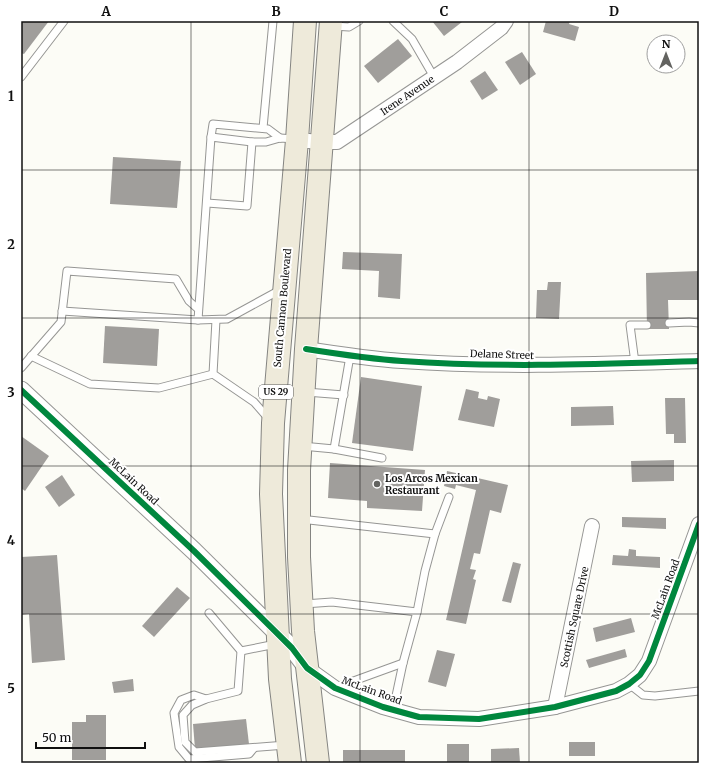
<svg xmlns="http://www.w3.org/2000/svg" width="720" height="784" font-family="Merriweather,serif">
<rect width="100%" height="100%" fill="#fcfcf6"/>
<g fill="#a09e9b">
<path d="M21,21H49L24,54L21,53Z"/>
<path d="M432,21H461L462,22L444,36Z"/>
<path d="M546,21H570L569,24L579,27L575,41L543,32Z"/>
<path d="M398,39L412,56L378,83L364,66Z"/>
<path d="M522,52L536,74L520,85L505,62Z"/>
<path d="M485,71L498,90L482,100L470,81Z"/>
<path d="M113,157L181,161L177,208L110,204Z"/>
<path d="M343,252L402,254L400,299L378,297L379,271L342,269Z"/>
<path d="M699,271V300H668L669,329H647L646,273Z"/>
<path d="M548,282H561L559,319L536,318L537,290H547Z"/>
<path d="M105,326L159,329L157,366L103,363Z"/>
<path d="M361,377L422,386L413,451L352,443Z"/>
<path d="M466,389L479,392L478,398L487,400L488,396L500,399L494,427L458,420Z"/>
<path d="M665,398H685L686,443H674V434H666Z"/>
<path d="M613,406L614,425L571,426V407Z"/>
<path d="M21,436L49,456L25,491L21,488Z"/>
<path d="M674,460V481L632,482L631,461Z"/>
<path d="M330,463L425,470L422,511L367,508V501L328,498Z"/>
<path d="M447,471L508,485L501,513L490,510L480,554L474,553L470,569L476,570L473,579L476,580L466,624L446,620L476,490L456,485L455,489L444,486Z"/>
<path d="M62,475L75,495L59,507L45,487Z"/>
<path d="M622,517L666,518V529L622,527Z"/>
<path d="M629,549L636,550V556L660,557V568L612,565L613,555L628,556Z"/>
<path d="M57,555L65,660L32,663L29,614L21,615V557Z"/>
<path d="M513,562L521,564L511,603L502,601Z"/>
<path d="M177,587L190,598L154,637L142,626Z"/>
<path d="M631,618L635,632L596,642L593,628Z"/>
<path d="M625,649L627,657L589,668L586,660Z"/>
<path d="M437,650L455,654L446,687L428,682Z"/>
<path d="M133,679L134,691L114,693L112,682Z"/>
<path d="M86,715H106V760H72V722H86Z"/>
<path d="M246,719L249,744L195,749L193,724Z"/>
<rect x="569" y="742" width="26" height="14"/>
<rect x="447" y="744" width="22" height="19"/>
<path d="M519,748L520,763H491V749Z"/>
<rect x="343" y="750" width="62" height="13"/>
</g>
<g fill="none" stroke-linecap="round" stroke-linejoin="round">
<defs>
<g id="service">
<path d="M393,21L412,39L434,77"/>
<path d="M333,26L349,27L359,21"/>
<path d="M21,77L64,21"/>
<path d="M263,128L273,21"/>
<path d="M211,137L213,124L268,129L280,138"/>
<path d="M207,203L247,206L252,142"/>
<path d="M280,290L227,319L198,320L211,137L252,142H266L280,138L295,139"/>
<path d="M62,311L198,320"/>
<path d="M216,320L213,374L254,402L268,418"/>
<path d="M669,323L689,322L699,323"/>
<path d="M31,356L90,384L159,388L213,374"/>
<path d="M635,363L630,325H647"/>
<path d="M21,368L61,322L67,271L176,279L189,301L198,309"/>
<path d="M306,392L344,395"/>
<path d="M302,446L334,449L350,356"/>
<path d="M334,449L382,458"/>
<path d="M300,519L435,534"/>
<path d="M304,604L332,602L417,612"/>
<path d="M209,613L241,651L238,691L206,699L192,705L183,715L185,742L195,752L286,745"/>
<path d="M241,651L276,644"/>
<path d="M629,684L643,695L655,696L699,691"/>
<path d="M337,687L403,663"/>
<path d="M206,699L194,695L181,700L174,713L179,747L189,759L249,754L254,748"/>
<path d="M393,710L403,663L417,612L425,571L435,534L449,497"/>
</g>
<g id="minor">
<path d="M297,140L320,142H337L457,62L501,28L506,21"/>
<path d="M306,349C338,354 370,359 402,361C501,368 600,364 699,361"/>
<path d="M307,668L335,688L383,707L419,717L479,719L555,707L616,691L629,684L640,675L649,661L699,524"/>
<path d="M555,707L592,526"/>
</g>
<path id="tertiary" d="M21,390L194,551L292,648L307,668"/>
<g id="primary">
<path d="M290,763L280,679L271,494L273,423L297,140L305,21"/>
<path d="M318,763L303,631L299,557V470L306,349L331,21"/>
</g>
</defs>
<use href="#service" stroke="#969694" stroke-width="9"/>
<use href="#minor" stroke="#969694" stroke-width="16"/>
<use href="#tertiary" stroke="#969694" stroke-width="19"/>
<use href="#primary" stroke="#848481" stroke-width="24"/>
<use href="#service" stroke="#fffffe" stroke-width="7"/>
<use href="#minor" stroke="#fffffe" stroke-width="14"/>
<use href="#tertiary" stroke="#fffffe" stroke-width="17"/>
<use href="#primary" stroke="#eeeada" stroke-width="22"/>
<defs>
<g id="cycleway">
<path d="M306,349C338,354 370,359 402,361C501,368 600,364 699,361"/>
<path d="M21,390L194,551L292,648L307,668L335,688L383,707L419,717L479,719L555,707L616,691L629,684L640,675L649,661L699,524"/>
</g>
</defs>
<use href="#cycleway" stroke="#fff" stroke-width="8"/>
<use href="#cycleway" stroke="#00873e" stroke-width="6"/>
</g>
<path fill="none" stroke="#101010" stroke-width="1" stroke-opacity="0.55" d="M191,21V763M360,21V763M529,21V763M21,170H699M21,318H699M21,466H699M21,614H699"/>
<circle fill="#636360" stroke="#fff" stroke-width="1.5" cx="377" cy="484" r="4"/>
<g text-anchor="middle" stroke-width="4" stroke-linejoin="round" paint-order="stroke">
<rect fill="#fff" stroke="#585858" stroke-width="1" x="259" y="385" width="34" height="14" rx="3"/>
<g font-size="9" font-weight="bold" fill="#101010">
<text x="276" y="395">US 29</text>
</g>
<g font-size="10" fill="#101010" stroke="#fff">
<text transform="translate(407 95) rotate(-34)" y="4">Irene Avenue</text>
<text transform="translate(282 308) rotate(-85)" y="4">South Cannon Boulevard</text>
<text transform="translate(502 354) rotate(2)" y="4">Delane Street</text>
<text transform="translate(134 481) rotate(43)" y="4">McLain Road</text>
<text transform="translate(665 589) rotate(-70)" y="4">McLain Road</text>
<text transform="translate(574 617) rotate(-78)" y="4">Scottish Square Drive</text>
<text transform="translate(372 690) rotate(20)" y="4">McLain Road</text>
</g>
<g font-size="10" font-weight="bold" fill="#101010" stroke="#fff" text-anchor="start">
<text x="385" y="482">Los Arcos Mexican<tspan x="385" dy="12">Restaurant</tspan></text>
</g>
</g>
<rect width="720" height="784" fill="none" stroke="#ffffff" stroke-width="44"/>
<g transform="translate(666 54)"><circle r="19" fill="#ffffff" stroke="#9f9f9f"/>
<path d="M0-3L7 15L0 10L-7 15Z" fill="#636360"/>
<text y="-6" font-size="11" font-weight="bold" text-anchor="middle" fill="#101010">N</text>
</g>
<path d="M36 742v6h109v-6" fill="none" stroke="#101010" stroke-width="2"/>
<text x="42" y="742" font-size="12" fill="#101010" stroke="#ffffff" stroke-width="3" paint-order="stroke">50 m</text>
<rect x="22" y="22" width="676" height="740" fill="none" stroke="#101010" stroke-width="1.5"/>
<g font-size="13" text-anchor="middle" font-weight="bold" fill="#101010">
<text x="106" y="16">A</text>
<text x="276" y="16">B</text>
<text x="444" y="16">C</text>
<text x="614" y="16">D</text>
<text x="11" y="101">1</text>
<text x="11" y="249">2</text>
<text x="11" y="397">3</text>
<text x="11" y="545">4</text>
<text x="11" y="693">5</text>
</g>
</svg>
